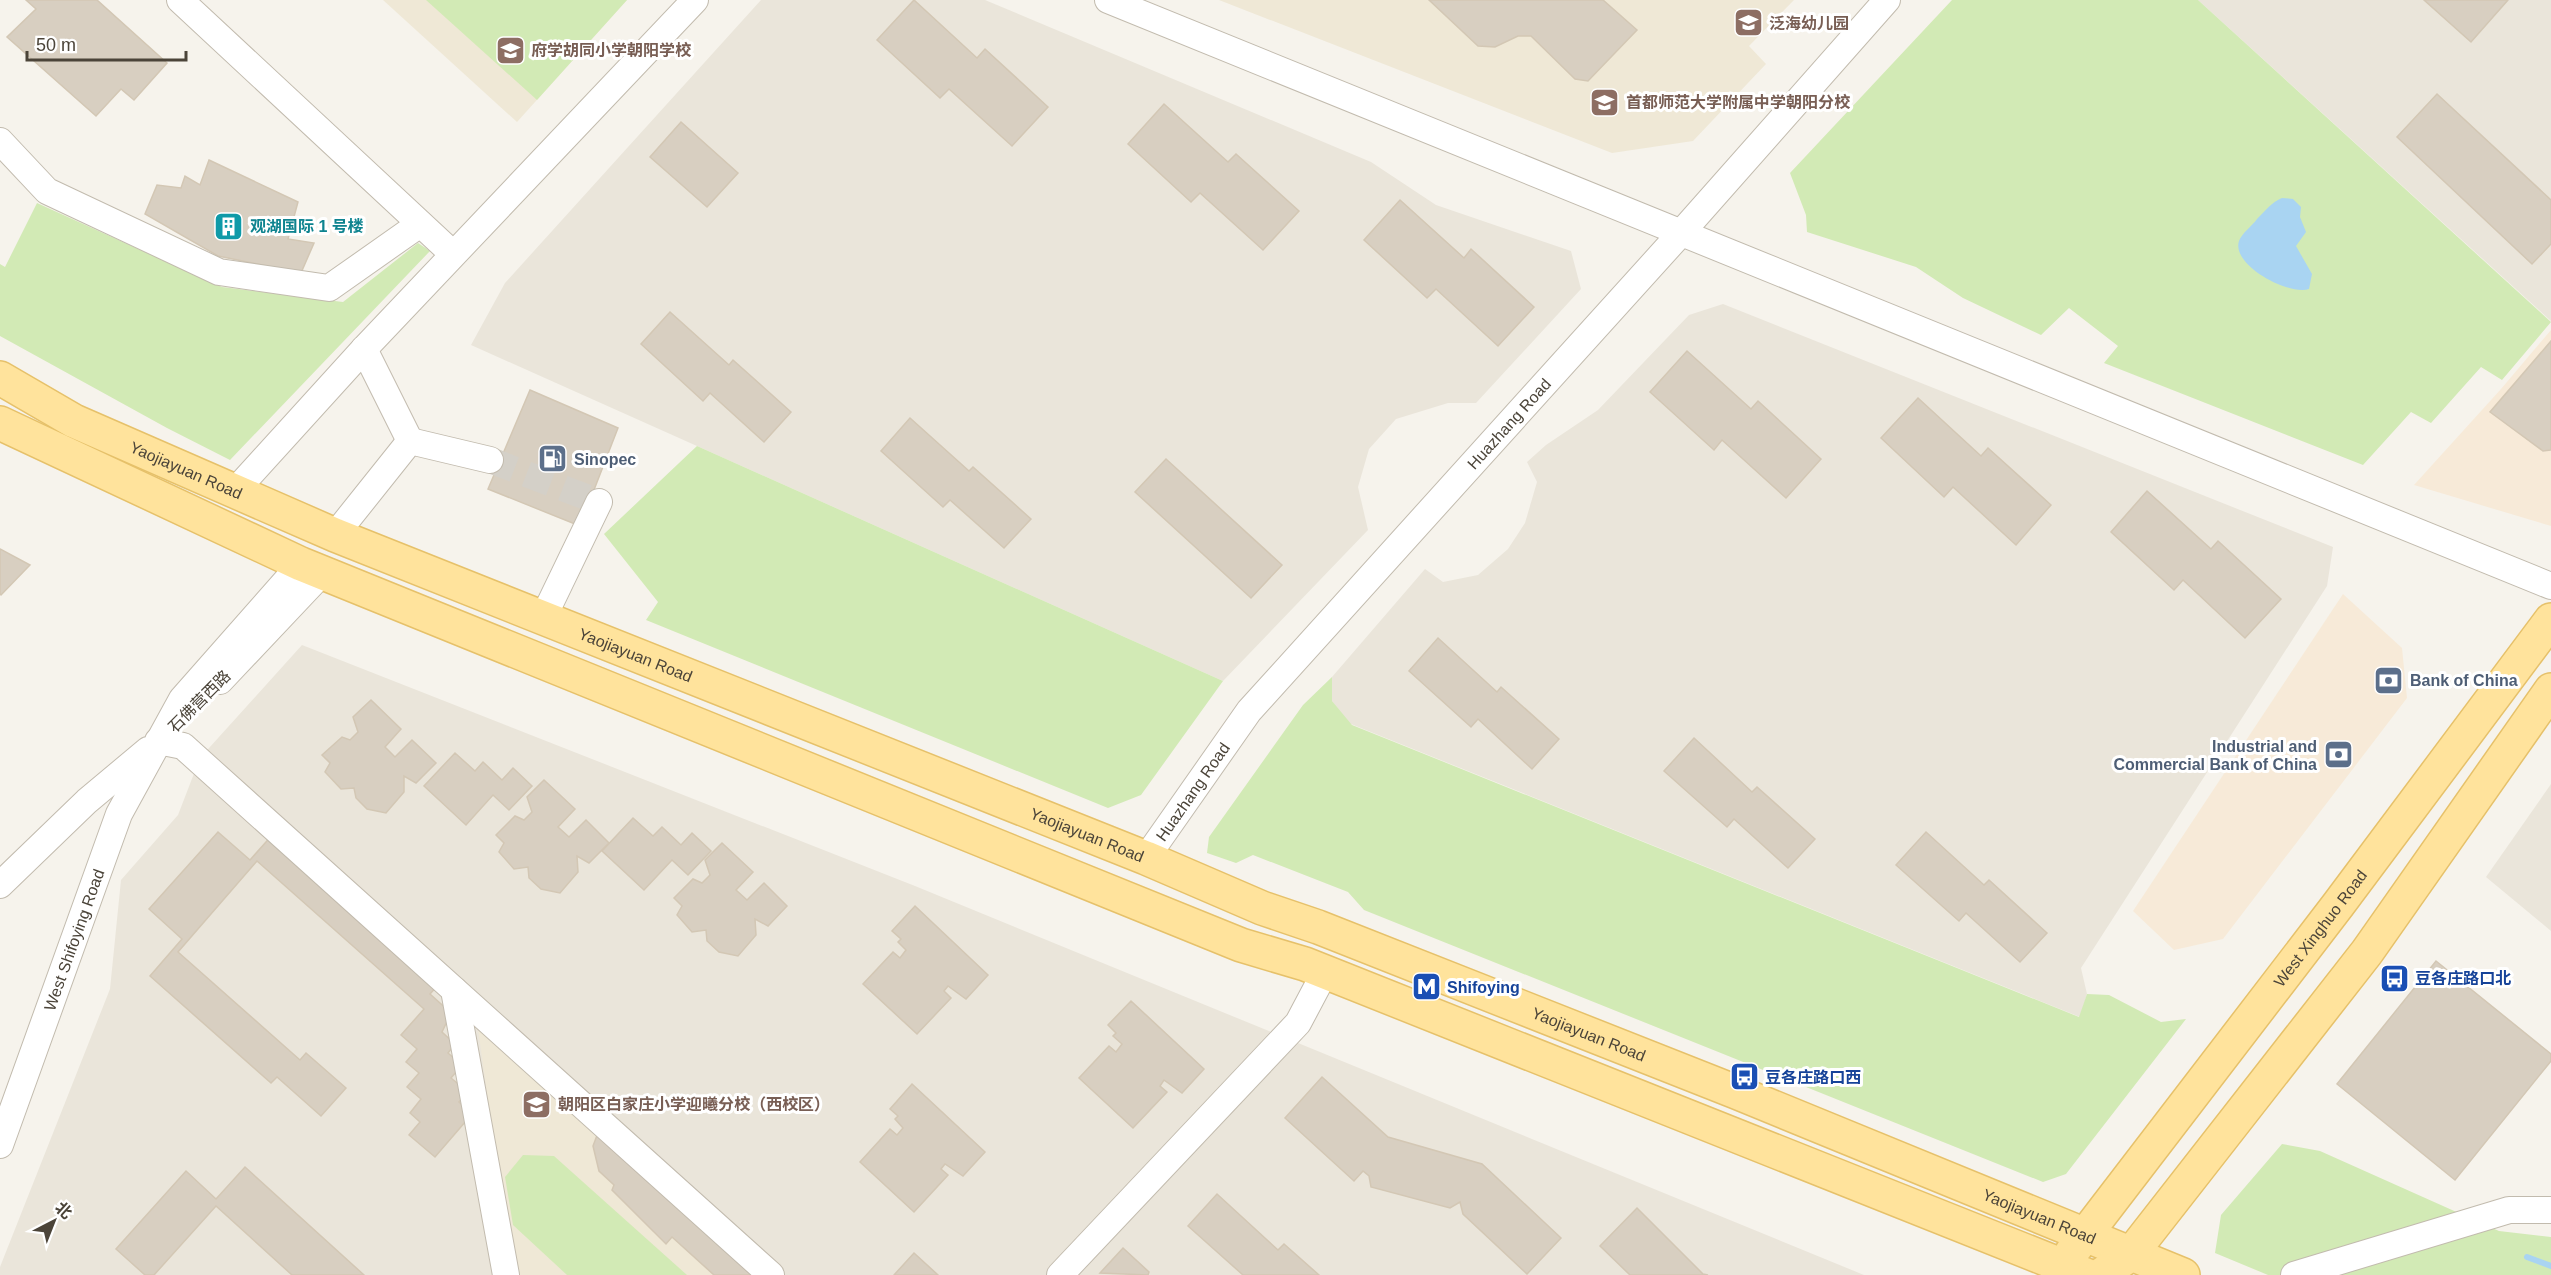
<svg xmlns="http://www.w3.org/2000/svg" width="2551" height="1275" font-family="Helvetica,'Noto Sans SC',sans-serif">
<rect width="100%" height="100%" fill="#f6f3ec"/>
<g fill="#eae5da">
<path d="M761,0H985L1371,162L1436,205L1571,251L1581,289L1476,403H1448L1396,419L1369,449L1358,487L1368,530L1223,681L471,345L505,283Z"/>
<path d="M2198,0H2551V321Z"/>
<path d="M1723,304L2333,547L2327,586L2081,968L2087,994L2080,1017L1346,722L1332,701V677L1425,569L1443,582L1478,575L1508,549L1525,523L1537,482L1527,462L1546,445L1598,410L1689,315Z"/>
<path d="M302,645L915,886L1864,1275H0V1267L110,989L121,880L178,815L200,758Z"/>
<path d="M2551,784V931L2486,877Z"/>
</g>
<g fill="#f7ead8">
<path d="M2551,330V526L2414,485L2501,389Z"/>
<path d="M2343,594L2402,648L2407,698L2223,939L2174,950L2133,911Z"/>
</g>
<g fill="#efe8d6">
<path d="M383,0H627L517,122Z"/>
<path d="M1219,0H1794L1749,46L1766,64L1693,141L1612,153Z"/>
<path d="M474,1000L770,1275H517L503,1208Z"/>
</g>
<g fill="#d2eab5">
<path d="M426,0H627L537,100Z"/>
<path d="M1952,0H2198L2551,322L2502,380L2481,367L2431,423L2411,412L2363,465L2104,363L2118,346L2069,308L2041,335L1963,298L1916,267L1807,232L1806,215L1790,173Z"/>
<path d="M37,203L222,287L343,302L418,243L430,251L230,460L167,428L0,336V264L5,267Z"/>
<path d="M697,446L1223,681L1141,795L1108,808L646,620L658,602L604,534Z"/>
<path d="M1332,677V701L1352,725L2079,1017L2087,994L2109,995L2161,1022L2186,1019L2066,1174L2043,1182L1364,910L1348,892L1253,855L1236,863L1207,853L1209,837L1303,705Z"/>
<path d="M2282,1144L2320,1151L2499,1231L2551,1237V1275H2268L2215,1253L2221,1215Z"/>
<path d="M523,1155L554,1156L687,1275H567L513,1225L505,1177Z"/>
</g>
<path fill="#a9d4f2" d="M2282,198L2293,199L2301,207L2300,217L2306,232L2296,246L2312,274L2309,289C2289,296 2231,265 2239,241C2242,233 2252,226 2257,219C2265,211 2272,202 2282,198Z"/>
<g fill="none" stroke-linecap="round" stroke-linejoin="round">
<path stroke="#a9d4f2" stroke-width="6" d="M2527,1257L2551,1266"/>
</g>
<g fill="#d8cfc1" stroke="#d3c7b4" stroke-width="1.5">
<path d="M26,0H97L167,63L134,100L121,89L96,116L7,37L36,9Z"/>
<path d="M914,0L977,58L985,49L1048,107L1012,146L949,89L940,98L877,40Z"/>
<path d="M1429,0H1603L1637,30L1588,81L1575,79L1531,36H1518L1495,47L1478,46Z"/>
<path d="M2424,0H2508L2471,42Z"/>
<path d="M2437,94L2551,200V244L2532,264L2397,137Z"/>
<path d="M1164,104L1228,162L1236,154L1299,211L1263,250L1200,193L1191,202L1128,144Z"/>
<path d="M681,122L738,173L707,207L650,157Z"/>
<path d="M209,160L298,202L288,239L314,243L301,273L218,256L145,214L157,185L181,188L185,176L200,185Z"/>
<path d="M1400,200L1464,258L1471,249L1534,307L1498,346L1436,289L1427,298L1364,240Z"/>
<path d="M670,312L729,365L733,360L791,412L764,442L710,393L703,401L641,344Z"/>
<path d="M2551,341V450L2543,451L2490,412Z"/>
<path d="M1687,351L1751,409L1758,401L1821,459L1786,498L1722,440L1714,450L1650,392Z"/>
<path d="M530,390L618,428L580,526L488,489Z"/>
<path d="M1918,398L1981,456L1988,448L2051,505L2016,545L1953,487L1944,497L1881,438Z"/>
<path d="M910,418L969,471L973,467L1031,519L1004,548L950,500L943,507L881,451Z"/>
<path d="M1166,459L1282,565L1251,598L1135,492Z"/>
<path d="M2147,491L2211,549L2218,541L2281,599L2245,638L2183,580L2174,590L2111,532Z"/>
<path d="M0,549L30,565L1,595L0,594Z"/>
<path d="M1438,638L1497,692L1501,687L1559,739L1532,769L1478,719L1471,727L1409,671Z"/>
<path d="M371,700L401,729L385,747L395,757L412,740L436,763L416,783L404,776V792L386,813L367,809L356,798L354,788L341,789L325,772L330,763L322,755L342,737L350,740L358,732L353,717Z"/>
<path d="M1694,738L1752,792L1757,787L1815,839L1788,868L1734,819L1727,827L1664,771Z"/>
<path d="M455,753L475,771L483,762L502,780L513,768L532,786L509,810L493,795L466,825L424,786Z"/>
<path d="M544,780L575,809L558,827L569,837L586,820L609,843L589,863L577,856L578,872L560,893L541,889L529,878L528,867L514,869L499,852L504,843L496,835L515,816L524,820L532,812L527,797Z"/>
<path d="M633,818L653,836L662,827L681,845L692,833L711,851L688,875L672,860L644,890L602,851Z"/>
<path d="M218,832L250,860L274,833L440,983L430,994L451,1013L442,1032L455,1044L448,1053L462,1065L451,1078L468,1092L459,1102L472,1114L435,1157L409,1135L420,1122L410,1113L421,1099L407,1087L419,1073L406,1062L417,1049L401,1035L424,1009L257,861L178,952L300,1060L306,1053L346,1088L321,1116L277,1077L271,1083L150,976L182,939L149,909Z"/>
<path d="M1926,832L1984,885L1989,880L2047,933L2020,962L1966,913L1959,921L1896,865Z"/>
<path d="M722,843L753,872L736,890L747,900L764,883L787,906L768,926L755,919L756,935L738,956L719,952L707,941L706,930L692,932L677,915L682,906L674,898L693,879L702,883L710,875L705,860Z"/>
<path d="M915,906L988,975L966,999L948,986L944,991L951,998L917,1034L863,984L893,952L900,958L906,950L898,942L901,939L892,931Z"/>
<path d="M2436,961L2551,1054V1061L2455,1180L2337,1084Z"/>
<path d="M1131,1001L1204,1069L1182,1093L1164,1080L1160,1086L1167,1092L1133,1128L1079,1078L1109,1046L1116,1052L1122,1044L1113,1036L1116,1033L1108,1025Z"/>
<path d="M1322,1077L1388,1137L1482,1164L1561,1238L1527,1274L1463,1214L1460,1202L1450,1208L1371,1187L1369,1176L1363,1171L1354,1181L1285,1118Z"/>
<path d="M912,1084L985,1152L963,1176L945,1164L941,1169L948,1175L914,1212L860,1162L890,1129L897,1135L903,1128L895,1119L898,1116L890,1109Z"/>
<path d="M599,1130L757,1275H714L672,1237L666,1244L612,1190L614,1185L599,1171L593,1146Z"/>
<path d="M245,1167L364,1275H292L216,1206L154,1275H145L116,1249L186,1171L216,1199Z"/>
<path d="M1217,1194L1278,1250L1284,1244L1319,1275H1243L1188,1226Z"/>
<path d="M1637,1208L1703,1274L1708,1275H1630L1600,1246Z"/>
<path d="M1123,1248L1149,1272L1148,1275L1100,1273Z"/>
<path d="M914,1253L938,1275H894Z"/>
</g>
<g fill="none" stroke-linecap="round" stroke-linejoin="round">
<path stroke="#d4d0c8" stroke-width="26" stroke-dasharray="26 13" stroke-linecap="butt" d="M490,460L599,502"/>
<defs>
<g id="minor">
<path d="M180,0L453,254"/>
<path d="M1108,0L2551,586"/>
<path d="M0,141L47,191L219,272L329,288L420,224"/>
<path d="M364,349L410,441"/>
<path d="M235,491L364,349L695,0"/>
<path d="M335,535L410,441L490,460"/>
<path d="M543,618L599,502"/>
<path d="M220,681L323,572"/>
<path d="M158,741L183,746L771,1275"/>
<path id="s1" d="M1146,858L1249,711L1681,233L1887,0"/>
<path d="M0,885L87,801L148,750"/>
<path d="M454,990L506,1275"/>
<path id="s2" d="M0,1145L119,814L182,699L301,564"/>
<path d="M1060,1275L1298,1023L1325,972"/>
<path d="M2294,1275L2509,1210H2551"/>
</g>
<g id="major">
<path id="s3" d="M0,378L74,421L335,535L1146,858L1262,908L1318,927L1736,1092L2183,1275"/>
<path d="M0,423L301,564L1241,945L1305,964L2086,1275"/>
<path id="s4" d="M2072,1252L2338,905L2551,620"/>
<path d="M2101,1275L2131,1254L2367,952L2551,690"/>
</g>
</defs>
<use href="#minor" stroke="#c2bbae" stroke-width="28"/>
<use href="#major" stroke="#e6c16a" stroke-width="36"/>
<use href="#minor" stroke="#fff" stroke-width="26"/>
<use href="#major" stroke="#ffe39c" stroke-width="33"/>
</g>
<defs>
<symbol id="school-square" viewBox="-11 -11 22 22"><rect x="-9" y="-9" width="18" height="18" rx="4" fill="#8d6e63" stroke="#fff"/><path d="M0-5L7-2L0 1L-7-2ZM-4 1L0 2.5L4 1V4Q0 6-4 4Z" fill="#fff"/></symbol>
<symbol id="building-square" viewBox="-11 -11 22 22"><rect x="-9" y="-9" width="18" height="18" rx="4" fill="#0f9aa8" stroke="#fff"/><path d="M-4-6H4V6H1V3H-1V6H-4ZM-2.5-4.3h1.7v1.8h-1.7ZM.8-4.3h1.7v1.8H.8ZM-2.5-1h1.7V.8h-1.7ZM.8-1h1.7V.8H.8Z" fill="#fff"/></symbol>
<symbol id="fuel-square" viewBox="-11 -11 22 22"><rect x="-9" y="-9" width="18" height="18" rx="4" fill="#5c6f8a" stroke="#fff"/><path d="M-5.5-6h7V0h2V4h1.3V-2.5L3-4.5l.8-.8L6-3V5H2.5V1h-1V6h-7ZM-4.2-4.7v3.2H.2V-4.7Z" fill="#fff"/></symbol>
<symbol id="bank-square" viewBox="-11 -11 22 22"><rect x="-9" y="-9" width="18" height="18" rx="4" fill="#5c6f8a" stroke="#fff"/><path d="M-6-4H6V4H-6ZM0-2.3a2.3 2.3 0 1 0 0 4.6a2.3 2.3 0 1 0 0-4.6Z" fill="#fff"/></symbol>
<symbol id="bus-square" viewBox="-11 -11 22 22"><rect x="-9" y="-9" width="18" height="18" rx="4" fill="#1a4fb4" stroke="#fff"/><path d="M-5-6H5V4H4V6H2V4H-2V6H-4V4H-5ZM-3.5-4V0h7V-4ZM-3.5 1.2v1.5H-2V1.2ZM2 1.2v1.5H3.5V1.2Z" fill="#fff"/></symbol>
<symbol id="metro-square" viewBox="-11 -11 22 22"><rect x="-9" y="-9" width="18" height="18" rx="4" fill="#1a4fb4" stroke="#fff"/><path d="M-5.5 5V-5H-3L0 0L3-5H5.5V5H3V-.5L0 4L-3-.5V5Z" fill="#fff"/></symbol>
</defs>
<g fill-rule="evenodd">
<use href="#school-square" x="1732" y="6" width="33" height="33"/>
<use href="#school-square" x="494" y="34" width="33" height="33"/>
<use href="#school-square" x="1588" y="86" width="33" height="33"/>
<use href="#building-square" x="212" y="210" width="33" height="33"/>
<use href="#fuel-square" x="536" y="442" width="33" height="33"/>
<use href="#bank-square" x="2372" y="664" width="33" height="33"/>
<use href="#bank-square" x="2322" y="738" width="33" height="33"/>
<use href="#bus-square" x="2378" y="962" width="33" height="33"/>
<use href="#metro-square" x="1410" y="970" width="33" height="33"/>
<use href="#bus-square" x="1728" y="1060" width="33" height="33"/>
<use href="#school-square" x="520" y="1088" width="33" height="33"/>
</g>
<g text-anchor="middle" stroke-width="6" stroke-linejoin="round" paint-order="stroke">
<g font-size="16" font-weight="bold" fill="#785e54" stroke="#fff" text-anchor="start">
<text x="1769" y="29">泛海幼儿园</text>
<text x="531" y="56">府学胡同小学朝阳学校</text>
<text x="1626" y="108">首都师范大学附属中学朝阳分校</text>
<text x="558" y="1110">朝阳区白家庄小学迎曦分校（西校区）</text>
</g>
<g font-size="16" font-weight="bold" fill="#0d838f" stroke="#fff" text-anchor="start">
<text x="250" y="232">观湖国际 1 号楼</text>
</g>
<g font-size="16" fill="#4b4439" stroke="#fff">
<text dy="6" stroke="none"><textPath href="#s1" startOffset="567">Huazhang Road</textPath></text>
<text dy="6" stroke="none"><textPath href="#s3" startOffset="208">Yaojiayuan Road</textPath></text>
<text dy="6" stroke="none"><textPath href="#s3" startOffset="694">Yaojiayuan Road</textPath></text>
<text transform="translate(199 701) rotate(-45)" y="6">石佛营西路</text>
<text dy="6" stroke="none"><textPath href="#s1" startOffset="81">Huazhang Road</textPath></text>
<text dy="6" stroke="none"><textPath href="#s3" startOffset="1180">Yaojiayuan Road</textPath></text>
<text dy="6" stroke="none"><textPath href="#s4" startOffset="408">West Xinghuo Road</textPath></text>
<text dy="6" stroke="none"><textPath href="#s2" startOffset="218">West Shifoying Road</textPath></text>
<text dy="6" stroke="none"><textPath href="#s3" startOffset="1720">Yaojiayuan Road</textPath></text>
<text dy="6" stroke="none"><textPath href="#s3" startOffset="2206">Yaojiayuan Road</textPath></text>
</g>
<g font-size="16" font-weight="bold" fill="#4e5e75" stroke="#fff" text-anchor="start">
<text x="574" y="465">Sinopec</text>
<text x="2410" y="686">Bank of China</text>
<text x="2317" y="752" text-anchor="end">Industrial and<tspan x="2317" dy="18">Commercial Bank of China</tspan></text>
</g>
<g font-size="16" font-weight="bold" fill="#164399" stroke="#fff" text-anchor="start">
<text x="2415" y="984">豆各庄路口北</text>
<text x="1447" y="993">Shifoying</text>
<text x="1765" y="1083">豆各庄路口西</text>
</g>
</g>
<g transform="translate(54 1221) rotate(42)" stroke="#ffffff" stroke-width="4.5" paint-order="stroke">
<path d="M0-4.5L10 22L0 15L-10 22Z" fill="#4b4439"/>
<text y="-9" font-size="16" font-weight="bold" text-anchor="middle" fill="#4b4439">北</text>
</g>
<path d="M27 51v9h159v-9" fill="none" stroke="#4b4439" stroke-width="3"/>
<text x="36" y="51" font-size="18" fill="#4b4439" stroke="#ffffff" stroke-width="4.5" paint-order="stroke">50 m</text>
</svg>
